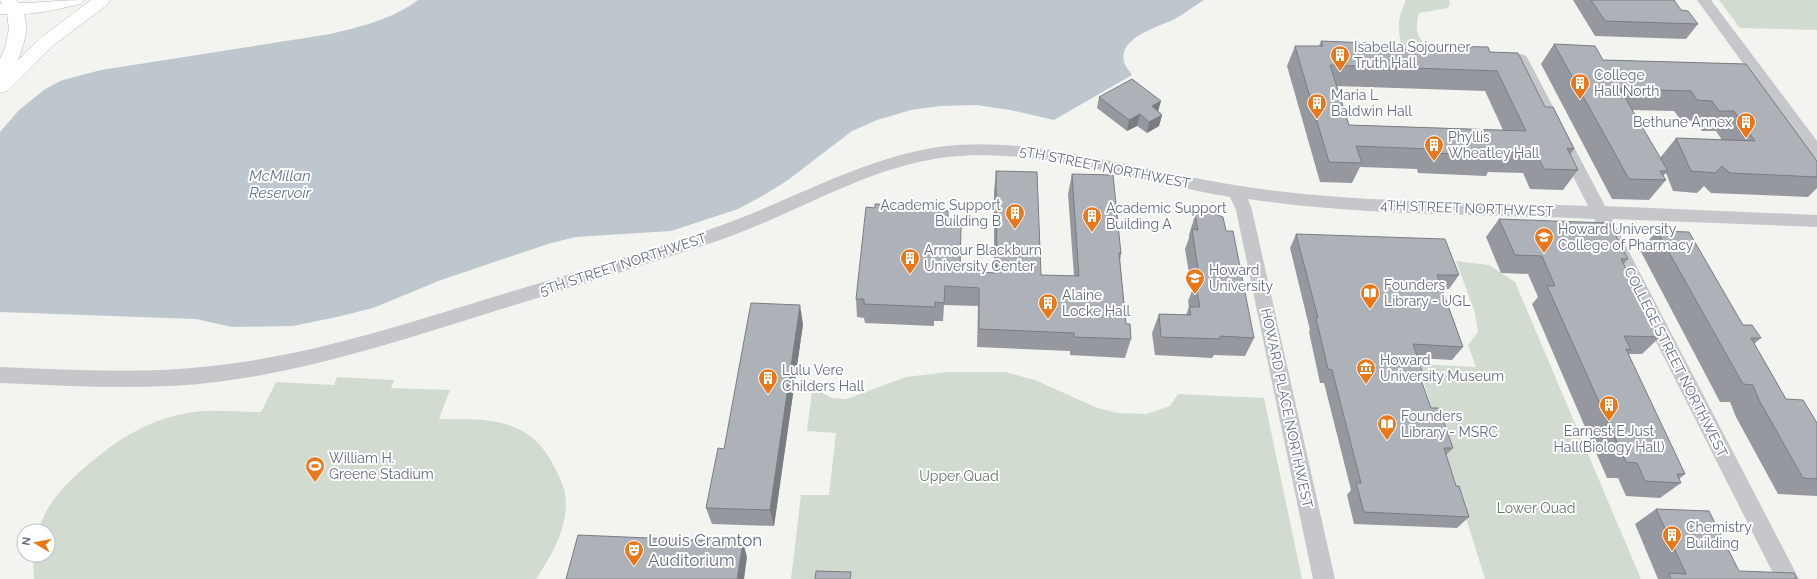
<svg xmlns="http://www.w3.org/2000/svg" width="1817" height="579" font-family="Raleway,sans-serif">
<rect width="100%" height="100%" fill="#f3f4ef"/>
<g fill="#d2dbd0">
<path d="M1406,0H1449L1450,3L1448,8L1419,13C1413,35 1420,40 1436,53L1407,60C1398,37 1395,23 1406,0Z"/>
<path d="M1719,0H1817V30L1740,28Z"/>
<path d="M1456,261L1489,265L1515,282L1641,579H1485L1418,364L1476,367L1468,345L1478,332L1475,313Z"/>
<path d="M949,372H1005L1035,380L1095,407L1117,413L1146,414L1170,406L1178,394L1264,398L1302,579H791L801,495H829L836,433L807,431L813,384L824,394L832,398L847,399L906,377Z"/>
<path d="M337,377L394,380L391,388L450,390L439,419C458,420 478,418 497,422C519,426 539,439 550,459C555,468 561,479 564,489C572,520 553,554 536,579H34L33,555H48V531H38C45,507 63,486 82,470C118,438 154,415 203,411C222,410 242,412 261,412L276,382L334,385Z"/>
</g>
<path fill="#bec7ce" d="M418,0H1204C1194,6 1184,14 1173,20C1157,27 1118,38 1124,62C1125,66 1130,72 1132,75L1054,120L1010,110L976,105L940,106L911,110L877,120L852,131L788,180L764,195L738,209L671,231L575,237L548,244L441,280L373,308L337,317L293,326L232,327L196,319L0,312V132L19,110L44,90L60,81L78,76L101,70L330,34C360,27 393,19 418,0Z"/>
<g fill="none" stroke-linecap="round" stroke-linejoin="round">
<defs>
<path id="major" d="M0,0H16L19,3C41,3 61,0 83,0L81,4C62,8 43,13 24,14C29,29 24,45 18,60L43,36L91,0H110L108,4L55,44L7,91L0,93V59L5,48L9,29L7,14H0V4H2Z"/>
</defs>
<use href="#major" stroke="#b5b8bc" stroke-width="1"/>
<g fill="#c5c7cb" fill-rule="evenodd">
<path d="M1697,0H1711L1817,141V159L1811,157Z"/>
<path d="M1521,54L1526,56L1528,59L1605,206L1817,215V227L1612,219L1799,579H1776L1594,219C1479,214 1362,216 1248,199L1252,210L1335,579H1313L1236,210L1230,197C1140,181 1039,147 947,157C866,167 796,214 720,240C645,265 570,288 495,311C403,340 312,370 217,382C145,391 72,386 0,383V367C71,370 142,374 212,366C307,356 399,326 490,298C563,276 636,255 708,230C786,204 856,160 938,147C987,140 1037,147 1085,156C1144,167 1202,181 1261,189C1369,203 1479,202 1588,206L1514,59L1516,56Z"/>
</g>
<use href="#major" fill="#fff" fill-rule="evenodd"/>
</g>
<g fill="#95999f" fill-rule="evenodd">
<path d="M1573,0H1674L1681,10L1698,24L1686,39L1595,36Z"/>
<path d="M1321,41L1371,48L1436,50L1439,46L1490,52L1545,107L1574,149L1570,155L1578,170L1563,190L1530,189L1523,173L1488,172L1486,176L1418,173L1417,169L1360,167L1352,183L1320,182L1287,66L1295,46H1319ZM1336,86L1485,91L1503,130L1349,125Z"/>
<path d="M1554,44L1603,60L1746,64L1817,161V188L1808,197L1711,193L1704,186L1697,193L1673,191L1666,173L1663,176L1666,180L1649,200L1612,199L1541,64ZM1632,110L1674,111L1681,120L1695,121L1702,131H1716L1722,140L1676,138L1660,158Z"/>
<path d="M1099,97L1158,111L1162,115L1159,126L1147,133L1137,126L1127,131L1097,108Z"/>
<path d="M996,171L1041,275L1074,276L1068,194L1072,174L1121,254L1120,261L1126,324L1131,339L1125,358L1070,355V351L977,347L978,306L944,305L943,321H934V326L865,323L864,318L857,317L856,299L940,210L948,225L960,271L994,273V191Z"/>
<path d="M1195,215L1226,231L1254,338L1245,356L1214,355L1212,358L1155,355L1152,333L1159,314L1186,315L1189,307L1188,301L1192,291L1185,249L1189,238V235Z"/>
<path d="M1499,219L1628,259L1623,265L1660,337L1642,354H1628L1685,474L1679,479L1681,483L1660,498L1626,496L1618,478H1607L1532,304L1538,297L1528,274L1501,273L1486,237Z"/>
<path d="M1657,231L1743,325L1761,338L1754,344L1786,399L1817,423V496L1778,494L1736,417L1730,402H1720L1640,250Z"/>
<path d="M1296,234L1459,275L1449,289H1442L1463,347L1452,360L1417,358L1423,374L1420,378L1431,408L1453,448L1446,455L1456,486L1469,517L1457,528L1354,524L1347,495L1351,490L1324,383H1320L1309,332L1310,330L1290,248Z"/>
<path d="M803,324L774,526L712,524L706,508L724,449Z"/>
<path d="M1656,509L1739,571L1797,579H1658L1635,524Z"/>
</g>
<g fill="#797d82">
<path d="M1161,101L1158,112L1152,106Z"/>
<path d="M1140,114L1137,126L1127,131L1129,120Z"/>
<path d="M1162,115L1159,126L1147,133L1149,122Z"/>
<path d="M800,305L803,324L774,526L770,510Z"/>
<path d="M743,542L747,557L744,579H737Z"/>
</g>
<g fill="#adb2b9" stroke="#797d82" fill-rule="evenodd">
<path d="M1591,0H1674L1681,10L1688,11L1698,24L1605,21Z"/>
<path d="M1321,41L1369,43L1371,48L1441,51L1439,46L1488,47L1490,52L1518,53L1545,107H1553L1574,149L1567,148L1578,170L1544,169L1536,153L1497,152L1499,156L1430,153L1428,149L1356,146L1362,163L1329,162L1295,46H1323ZM1330,65L1497,71L1526,131L1349,125Z"/>
<path d="M1554,44L1595,46L1603,60L1746,64L1817,161V177L1730,173L1722,166L1715,173L1691,171L1676,138L1755,141L1734,111H1719L1712,101L1697,100L1691,91L1620,89L1668,171H1660L1666,180L1629,179Z"/>
<path d="M1132,79L1161,101L1152,106L1162,115L1149,122L1140,114L1129,120L1099,97Z"/>
<path d="M996,171L1037,172L1041,275L1079,276L1072,174L1113,175L1121,254L1119,253L1126,324H1130L1131,339L1074,337V333L979,329V288L945,286L944,303L935,302V307L864,304V299H856L866,207L875,208V204L941,206L940,210L948,211V225L961,226L960,271L997,273Z"/>
<path d="M1210,212L1223,217L1226,231H1233L1254,338L1220,336V339L1161,337L1159,314L1191,315L1189,307H1200L1195,282H1200L1192,229L1198,230L1195,215Z"/>
<path d="M1499,219L1609,223L1628,259H1621L1660,337L1624,336L1631,350L1626,349L1685,474H1677L1681,483L1645,481L1637,463L1626,462L1547,286H1555L1542,256L1515,255Z"/>
<path d="M1657,231L1689,232L1743,325H1752L1761,338H1751L1786,399L1803,400L1817,423V479L1803,478L1759,400L1753,385L1743,384Z"/>
<path d="M1296,234L1445,239L1459,275H1437L1463,347L1413,344L1423,374H1419L1431,408H1439L1453,448H1444L1456,486H1459L1469,517L1364,512L1356,483H1361L1332,370L1328,369L1316,318H1318Z"/>
<path d="M751,303L800,305L770,510L706,508L718,448L724,449Z"/>
<path d="M1656,509L1709,511L1739,571L1794,573L1797,579H1671L1669,573L1686,574Z"/>
<path d="M578,535L743,542L737,579H566Z"/>
<path d="M816,571L851,572L850,579H815Z"/>
</g>
<defs>
<symbol id="building-pin" viewBox="-11 -11 22 30"><path d="M0 17L-7.5 6A9.5 9.5 0 1 1 7.5 6Z" fill="#e9781a" stroke="#fff"/><path d="M-4-6H4V6H1V3H-1V6H-4ZM-2.5-4.3h1.7v1.8h-1.7ZM.8-4.3h1.7v1.8H.8ZM-2.5-1h1.7V.8h-1.7ZM.8-1h1.7V.8H.8Z" fill="#fff"/></symbol>
<symbol id="university-pin" viewBox="-11 -11 22 30"><path d="M0 17L-7.5 6A9.5 9.5 0 1 1 7.5 6Z" fill="#e9781a" stroke="#fff"/><path d="M0-5L7-2L0 1L-7-2ZM-4 1L0 2.5L4 1V4Q0 6-4 4Z" fill="#fff"/></symbol>
<symbol id="library-pin" viewBox="-11 -11 22 30"><path d="M0 17L-7.5 6A9.5 9.5 0 1 1 7.5 6Z" fill="#e9781a" stroke="#fff"/><path d="M-6-4Q-3-5.5-.7-3.5V5Q-3 3-6 4ZM6-4Q3-5.5 .7-3.5V5Q3 3 6 4Z" fill="#fff"/></symbol>
<symbol id="museum-pin" viewBox="-11 -11 22 30"><path d="M0 17L-7.5 6A9.5 9.5 0 1 1 7.5 6Z" fill="#e9781a" stroke="#fff"/><path d="M0-6L6-3V-2H-6V-3ZM-5-1h2V3h-2ZM-1-1h2V3h-2ZM3-1h2V3H3ZM-6 4H6V6H-6Z" fill="#fff"/></symbol>
<symbol id="stadium-pin" viewBox="-11 -11 22 30"><path d="M0 17L-7.5 6A9.5 9.5 0 1 1 7.5 6Z" fill="#e9781a" stroke="#fff"/><path d="M0-5a6.5 5 0 1 0 0 10a6.5 5 0 1 0 0-10ZM-3.5-1.8h7v3.6h-7Z" fill="#fff"/></symbol>
<symbol id="theatre-pin" viewBox="-11 -11 22 30"><path d="M0 17L-7.5 6A9.5 9.5 0 1 1 7.5 6Z" fill="#e9781a" stroke="#fff"/><path d="M-5-5.5Q0-4 5-5.5V0Q5 5 0 6Q-5 5-5 0ZM-3.3-2.5H-1v1.5H-3.3ZM1-2.5H3.3v1.5H1ZM-2.8 1Q0 5.5 2.8 1Z" fill="#fff"/></symbol>
</defs>
<g fill-rule="evenodd">
<use href="#building-pin" x="1329" y="44" width="22" height="30"/>
<use href="#building-pin" x="1569" y="72" width="22" height="30"/>
<use href="#building-pin" x="1306" y="92" width="22" height="30"/>
<use href="#building-pin" x="1735" y="111" width="22" height="30"/>
<use href="#building-pin" x="1423" y="134" width="22" height="30"/>
<use href="#building-pin" x="1004" y="202" width="22" height="30"/>
<use href="#building-pin" x="1081" y="205" width="22" height="30"/>
<use href="#university-pin" x="1533" y="226" width="22" height="30"/>
<use href="#building-pin" x="899" y="247" width="22" height="30"/>
<use href="#university-pin" x="1184" y="267" width="22" height="30"/>
<use href="#library-pin" x="1359" y="282" width="22" height="30"/>
<use href="#building-pin" x="1037" y="292" width="22" height="30"/>
<use href="#museum-pin" x="1355" y="357" width="22" height="30"/>
<use href="#building-pin" x="757" y="367" width="22" height="30"/>
<use href="#building-pin" x="1598" y="394" width="22" height="30"/>
<use href="#library-pin" x="1376" y="413" width="22" height="30"/>
<use href="#stadium-pin" x="304" y="455" width="22" height="30"/>
<use href="#building-pin" x="1661" y="524" width="22" height="30"/>
<use href="#theatre-pin" x="623" y="539" width="22" height="30"/>
</g>
<g text-anchor="middle" stroke-width="4" stroke-linejoin="round" paint-order="stroke">
<g font-size="14" fill="#616c81" stroke="#fff" text-anchor="start">
<text x="1354" y="52">Isabella Sojourner<tspan x="1354" dy="16">Truth Hall</tspan></text>
<text x="1594" y="80">College<tspan x="1594" dy="16">Hall North</tspan></text>
<text x="1331" y="100">Maria L<tspan x="1331" dy="16">Baldwin Hall</tspan></text>
<text x="1732" y="127" text-anchor="end">Bethune Annex</text>
<text x="1448" y="142">Phyllis<tspan x="1448" dy="16">Wheatley Hall</tspan></text>
<text x="1001" y="210" text-anchor="end">Academic Support<tspan x="1001" dy="16">Building B</tspan></text>
<text x="1106" y="213">Academic Support<tspan x="1106" dy="16">Building A</tspan></text>
<text x="1558" y="234">Howard University<tspan x="1558" dy="16">College of Pharmacy</tspan></text>
<text x="924" y="255">Armour Blackburn<tspan x="924" dy="16">University Center</tspan></text>
<text x="1209" y="275">Howard<tspan x="1209" dy="16">University</tspan></text>
<text x="1384" y="290">Founders<tspan x="1384" dy="16">Library - UGL</tspan></text>
<text x="1062" y="300">Alaine<tspan x="1062" dy="16">Locke Hall</tspan></text>
<text x="1380" y="365">Howard<tspan x="1380" dy="16">University Museum</tspan></text>
<text x="782" y="375">Lulu Vere<tspan x="782" dy="16">Childers Hall</tspan></text>
<text x="1401" y="421">Founders<tspan x="1401" dy="16">Library - MSRC</tspan></text>
<text x="1609" y="436" text-anchor="middle">Earnest E Just<tspan x="1609" dy="16">Hall(Biology Hall)</tspan></text>
<text x="329" y="463">William H.<tspan x="329" dy="16">Greene Stadium</tspan></text>
<text x="1686" y="532">Chemistry<tspan x="1686" dy="16">Building</tspan></text>
</g>
<g font-size="14" fill="#616c81" stroke="#fff">
<text transform="translate(1105 167) rotate(11)" y="5">5TH STREET NORTHWEST</text>
<text transform="translate(1467 208) rotate(2)" y="5">4TH STREET NORTHWEST</text>
<text transform="translate(623 264) rotate(-18)" y="5">5TH STREET NORTHWEST</text>
<text transform="translate(1676 362) rotate(63)" y="5">COLLEGE STREET NORTHWEST</text>
<text transform="translate(1287 408) rotate(78)" y="5">HOWARD PLACE NORTHWEST</text>
</g>
<g font-size="14" fill="#607861" stroke="#fff">
<text x="959" y="481">Upper Quad</text>
<text x="1536" y="513">Lower Quad</text>
</g>
<g font-size="15" font-style="italic" fill="#627486" stroke="#fff">
<text x="280" y="181">McMillan<tspan x="280" dy="17">Reservoir</tspan></text>
</g>
<g font-size="17" fill="#616c81" stroke="#fff" text-anchor="start">
<text x="648" y="546">Louis Cramton<tspan x="648" dy="20">Auditorium</tspan></text>
</g>
</g>
<g transform="translate(36 543) rotate(280)"><circle r="19" fill="#ffffff" stroke="#c0c4cd"/>
<path d="M0-3L7 15L0 10L-7 15Z" fill="#e9781a"/>
<text y="-6" font-size="11" font-weight="bold" text-anchor="middle" fill="#616c81">N</text>
</g>
</svg>
